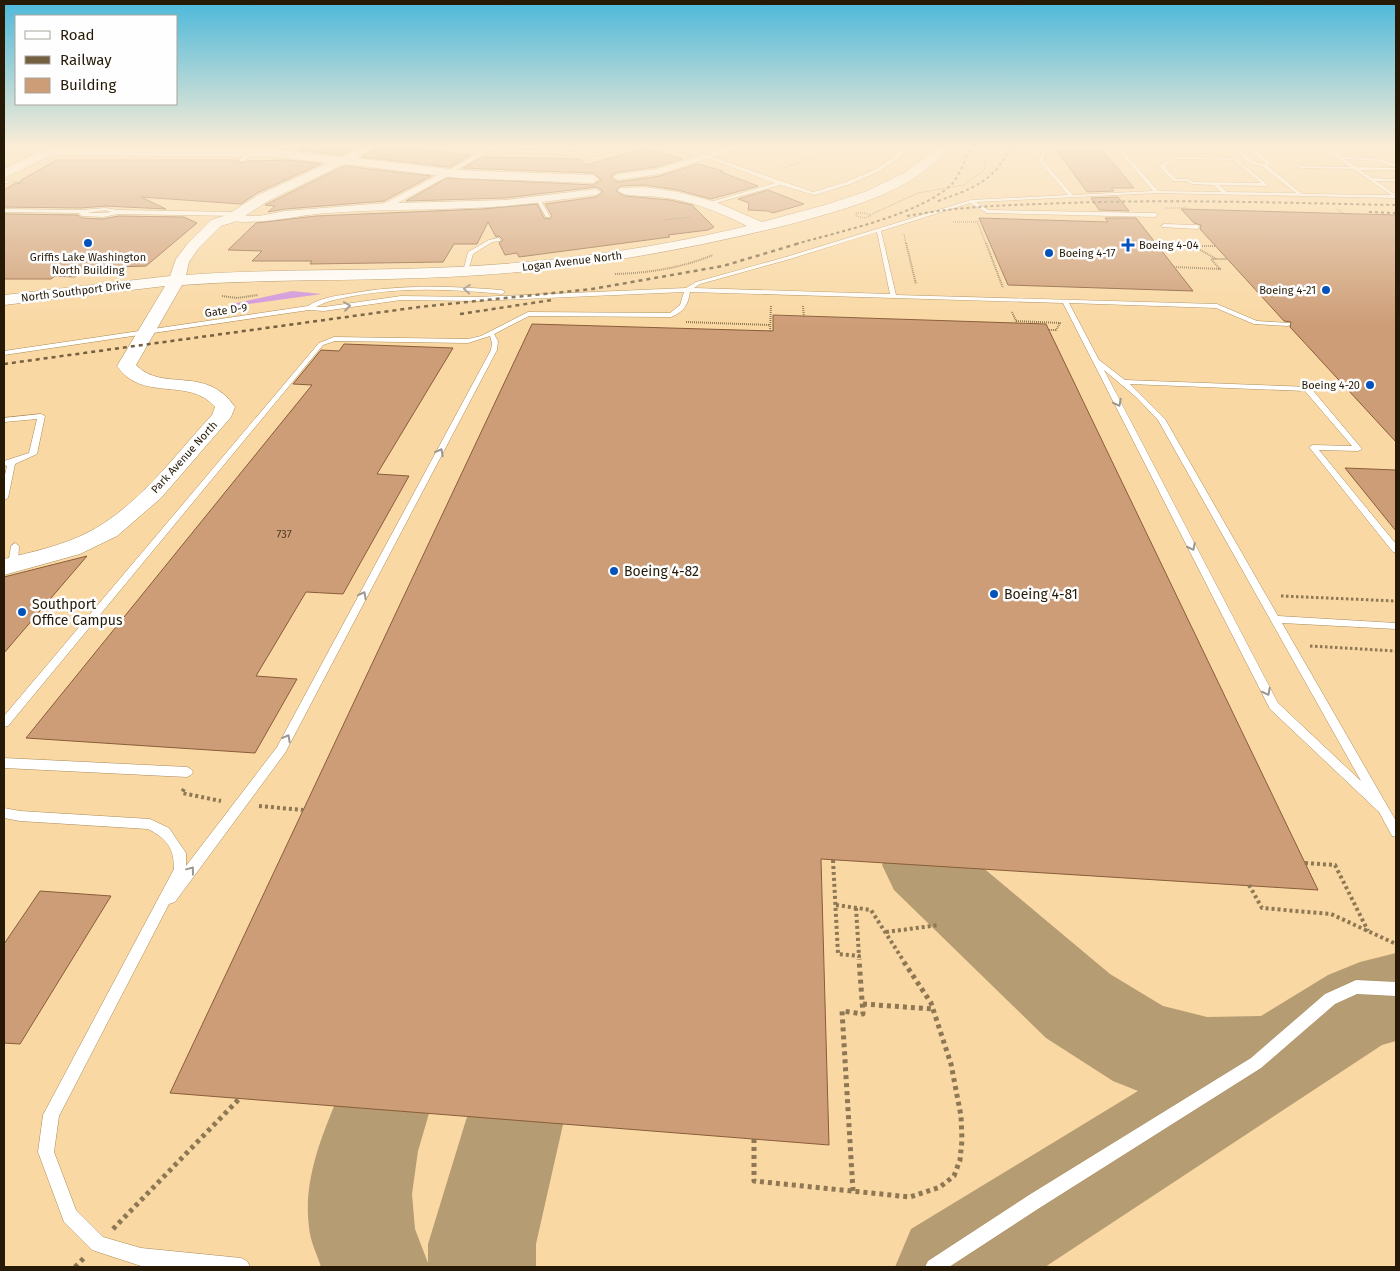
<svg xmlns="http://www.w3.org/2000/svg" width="1400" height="1271" font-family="'Fira Sans',sans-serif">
<rect width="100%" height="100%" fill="#f9d8a3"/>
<path fill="#cf93de" d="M292,291L322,294L233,306L232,304Z"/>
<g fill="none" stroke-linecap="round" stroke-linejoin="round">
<g fill="#b69c72" fill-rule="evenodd">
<path d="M922,830L950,840L1110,974L1163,1006L1207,1017L1261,1016L1328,975L1360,962L1396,953V1041L1382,1045L1045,1267H895L911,1229L1138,1091L1113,1081L1046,1038L894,890L882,865L894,840Z"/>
<path d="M381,1061L415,1076L430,1110L418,1151L412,1194L415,1229L428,1263V1244L466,1120L480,1085L515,1071L550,1085L564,1120L536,1244V1267H321C317,1254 310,1241 309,1227C302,1175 327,1123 347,1076Z"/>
</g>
</g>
<g fill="#cd9d77" stroke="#895d39">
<path d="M303,147H356L341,155L300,150Z"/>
<path d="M379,147H400L471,155L450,167L362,157Z"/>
<path d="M646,148L682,159L656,167L618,172L612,175V179L618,182L660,176L698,164L723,171L721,172L758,186L711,199L678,190L644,185L620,186L616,191L625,196L670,200L692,205L714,227L708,230L668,235L670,237L519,257L517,253L505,255L499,243L503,240L499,236L496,237L488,222L477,244H454L443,262L310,264L312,261H252L262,251L228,250L256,223L316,216L482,209L537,204L544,218L550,219L552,216L545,204L596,197L603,191L596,187L505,198L406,201L447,178L593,185L601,180L593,173L463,168L483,157L580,159L586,165Z"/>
<path d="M1056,149L1104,152L1134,188H1111L1114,191L1087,192Z"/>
<path d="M57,160H238L240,163L248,161L289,160L321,164L257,193L241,204L141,197L166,209L105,206L81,208L4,207V190L14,184L21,183V180Z"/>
<path d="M344,166L431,176L384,201L285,209L268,212L275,206L265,205L269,203Z"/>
<path d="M768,190L804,204L773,213L768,211L748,210L749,203L738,199Z"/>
<path d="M1118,197L1129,211L1099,210L1091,198Z"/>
<path d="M1181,209L1396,215V442L1290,327L1291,322L1284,321L1200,229L1201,225L1194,223Z"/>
<path d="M4,214L78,215L82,218L103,219L118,216L184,217L197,223L146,266L87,268L75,277L55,276L51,279H4Z"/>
<path d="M979,218L1108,222L1105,218H1136L1193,291L1008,285Z"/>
<path d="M773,315L1046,324L1318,890L821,859L829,1145L170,1093L532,324L773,331Z"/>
<path d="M344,344L453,348L377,474L409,476L343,594L306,592L256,676L297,679L255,753L26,738L312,385L293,384L321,350L339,351Z"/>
<path d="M1345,468L1396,470V531Z"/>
<path d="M87,556L4,653V577Z"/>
<path d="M40,891L111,896L20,1044L4,1043V944Z"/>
</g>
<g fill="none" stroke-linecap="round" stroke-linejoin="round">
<defs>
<g id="lane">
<path d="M465,147L598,153L617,147H625L598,155L490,151L449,174H445V172L484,150Z"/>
<path d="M677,147H684L813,192L846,182L874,170L894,157L904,147H909L898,159L878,172L850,184L815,195L780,185L709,205L707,203L775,183Z"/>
<path d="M1043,147H1047L1043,161L1073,195L1153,191L1117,149L1105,147H1120L1158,191L1221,192L1214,185L1192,184L1187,181H1173L1159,166L1173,157L1235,158L1268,185L1266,186L1219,185L1227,192L1296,193L1263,167L1250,163L1232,147H1237L1254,161L1264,164L1266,163L1247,147H1252L1271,162L1268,166L1302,194L1391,195L1354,169L1299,168L1301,166L1350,167L1323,147H1328L1342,157L1376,158L1396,164V167L1376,161L1346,159L1356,167L1396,168V170H1360L1372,178L1396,179V181H1376L1396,195V198L1157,193L976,202L988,210L1155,213L1158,215L1155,217L987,213L970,203L881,231L896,295L1217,304L1257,321L1290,323V325L1288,326L1254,324L1216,308L1069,303L1099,360L1125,380L1310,387L1362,449L1358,451L1319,450L1396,544V553L1393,552L1309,447L1313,445L1352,446L1305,391L1130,384L1165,419L1278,616L1396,623V629L1282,623L1396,821V837L1392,836L1379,812L1270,709L1063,303L690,292C688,305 684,312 671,317L529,316L494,334L498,341L497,350L285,753L175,902L169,904L59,1116L54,1152L76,1210L103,1237L141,1248L241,1258L247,1261L250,1267H157L141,1266L92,1250L64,1222L38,1152L43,1115L174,869C174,848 167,839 148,829L20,821L4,818V808L20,811L150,819L169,828L186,853V866L277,747L491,350L492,343L490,336L468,343L335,341L323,345L8,726L4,727V716L319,343L334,337L468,339L481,336L528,312L670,313L680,305L684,292L477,301L401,300L324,311L309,310L4,355V351L308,306C320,298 335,296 348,294C400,284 450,286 502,290L505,292L502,294C452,289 402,287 353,296C340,299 328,300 316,307H324L401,296L477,297L686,288L696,282L786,257L971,200L1068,195L1039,161ZM1174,159L1234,160L1261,183L1193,182L1188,179H1176L1164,166ZM877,232L890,294L694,288L700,284L790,259ZM1104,370L1136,397L1158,420L1361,781L1278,703Z"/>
<path d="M1168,147H1173L1177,152L1173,153Z"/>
<path d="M4,150H50L52,151L4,152Z"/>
<path d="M252,151L256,152L244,161H240V159Z"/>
<path d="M4,181L20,182L4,183Z"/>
<path d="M536,199H540L550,217H546Z"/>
<path d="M105,208L118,210L237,212L240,214L237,216L118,214L103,217L82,216L79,213L4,212V209L81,210ZM105,210L111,212L103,213H87Z"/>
<path d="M1164,224L1197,225L1200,227L1197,229L1162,227L1161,226Z"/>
<path d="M498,238L501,240L500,241L492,242L473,254L468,271L463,272L468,252L489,240Z"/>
<path d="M41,414L45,416L37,454L15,464L8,498L4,500V479L7,466L4,465V461L29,453L37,419L4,422V418Z"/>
<path d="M15,543L19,546L18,565L13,568L8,565L11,546Z"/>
<path d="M4,758L187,767L191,769L193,772L191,775L187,777L4,768Z"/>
<path d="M1356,980L1396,982V996L1357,994L1335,1004L1261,1068L1041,1207L949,1267H925L928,1261L1029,1195L1251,1058L1325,994Z"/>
</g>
<g id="street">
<path d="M729,147H744L660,174L618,180L613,177L618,174L656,169Z"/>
<path d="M447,170L452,173L450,175L398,203L505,200L596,189L601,192L596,195C566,199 536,203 506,206C443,211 379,208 316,214C299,216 237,228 227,218L232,215L259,216L285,211L385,203Z"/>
</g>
<path id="secondary" d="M48,147L277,149L341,157L361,147H377L356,158L459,170L593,175L599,179L593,183L459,178L344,164L268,201L237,221L221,226L198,249L189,262L186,275C268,269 350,271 432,268C538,264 644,251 747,226C719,212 690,200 659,197C650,196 624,197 618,191L620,188L644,187L678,192L716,202L762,222L825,205L867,191L906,172L937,147H950C911,194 842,210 787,225C686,250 584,268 481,275C381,282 282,278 182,285L136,365C163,393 206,364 235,407L231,417L161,498L117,536L80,554L4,575V559C32,552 61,546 87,533C138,507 174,456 212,415L215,407C189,376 142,403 117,366L165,286L4,305V295L170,276L176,259L188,243L211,220L227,215L258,195L328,163L277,157L52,155L4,178V169Z"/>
</defs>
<use href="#lane" stroke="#aa8b59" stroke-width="1"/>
<use href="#street" stroke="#aa8b59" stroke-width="1"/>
<use href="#secondary" stroke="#aa8b59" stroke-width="1"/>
<g stroke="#8e7854" stroke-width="1" stroke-dasharray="1 1" stroke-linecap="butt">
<path d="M419,147H430"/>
<path d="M753,150L762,147"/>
<path d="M782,168L805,161L829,147"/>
<path d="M1165,208H1186L1184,206"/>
<path d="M1337,209L1343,213"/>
<path d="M856,213H865L871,216L864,218L856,216Z"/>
<path d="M870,215L918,193L964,185L984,170L986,165L983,155L993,147"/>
<path d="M665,220L690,217"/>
<path d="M977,221L986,244"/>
<path d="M953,222H977"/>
<path d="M904,234L906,244"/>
</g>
<g stroke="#8e7854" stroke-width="2" stroke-dasharray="1 1" stroke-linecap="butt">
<path d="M906,243L916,284"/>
<path d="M986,243L1003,288"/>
<path d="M1215,246H1194L1216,259"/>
<path d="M1174,267L1220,269L1211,259H1227"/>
<path d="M615,274C649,273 681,268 713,255"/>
<path d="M222,296L237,298L258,295"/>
<path d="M803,306L804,317"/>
<path d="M1012,312L1017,323"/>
<path d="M1016,321L1060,323L1056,330H1049"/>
<path d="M686,322L770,325"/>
<path d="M770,331L771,305"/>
</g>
<g stroke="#8e7854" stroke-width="3" stroke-dasharray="2.5 2.5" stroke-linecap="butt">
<path d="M1281,596L1396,601"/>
<path d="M1310,646L1396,651"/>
</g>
<g stroke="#8e7854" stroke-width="4" stroke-dasharray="3 3" stroke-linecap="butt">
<path d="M184,789L182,793L221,801"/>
<path d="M259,806L303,810"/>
<path d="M833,860L838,954L859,956V960"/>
<path d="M1305,863L1335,865L1368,931"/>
<path d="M1249,885L1262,908L1331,914L1396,944"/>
<path d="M836,905L871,910L903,960"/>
<path d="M856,908L859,956"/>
<path d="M886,932L939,925"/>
</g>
<g stroke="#8e7854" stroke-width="5" stroke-dasharray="4 4" stroke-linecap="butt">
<path d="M863,1004L933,1009"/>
<path d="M754,1139V1181L910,1197L940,1187L954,1176L960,1160L962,1140L961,1116L951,1064L931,1003L902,959"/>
<path d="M853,1191L842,1011L863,1014L859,959"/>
<path d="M113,1229L240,1098"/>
<path d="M75,1267L84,1258"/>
</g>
<use href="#lane" fill="#fff" fill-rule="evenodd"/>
<use href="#street" fill="#fff" fill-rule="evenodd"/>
<use href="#secondary" fill="#fff" fill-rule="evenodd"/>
<g stroke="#736040" stroke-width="2" stroke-dasharray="3 3" stroke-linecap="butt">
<path d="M938,201C971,189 995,182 1010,147"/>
<path d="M1369,212L1396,213"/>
<path d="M907,216C959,206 1012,205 1066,203C1176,199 1286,203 1396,205"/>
<path d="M796,244C838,232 922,214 952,184C960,175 965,158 971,147"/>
</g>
<g stroke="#736040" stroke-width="2.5" stroke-dasharray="4 4" stroke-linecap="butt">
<path d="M460,314L552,300"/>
<path d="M4,364L419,307L592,289L723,266L800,243"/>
</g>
</g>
<defs><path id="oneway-chevron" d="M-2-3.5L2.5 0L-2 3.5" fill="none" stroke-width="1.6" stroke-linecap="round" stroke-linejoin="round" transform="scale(1.25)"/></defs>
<g stroke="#9d988f">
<use href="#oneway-chevron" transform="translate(467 289) rotate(-175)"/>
<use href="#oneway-chevron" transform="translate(347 306) rotate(-8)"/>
<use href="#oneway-chevron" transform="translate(1118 403) rotate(63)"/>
<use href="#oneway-chevron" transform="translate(440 452) rotate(-62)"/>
<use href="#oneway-chevron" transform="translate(1192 547) rotate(63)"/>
<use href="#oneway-chevron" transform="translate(363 595) rotate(-62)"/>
<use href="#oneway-chevron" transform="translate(1267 692) rotate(63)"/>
<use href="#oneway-chevron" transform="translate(287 738) rotate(-62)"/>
<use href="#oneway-chevron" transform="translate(191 870) rotate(-53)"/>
</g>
<linearGradient id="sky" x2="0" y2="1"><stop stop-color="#4bb8da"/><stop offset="0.45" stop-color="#fcedd6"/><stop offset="1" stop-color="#fcedd6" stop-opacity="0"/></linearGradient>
<rect width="1400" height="325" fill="url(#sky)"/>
<g fill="#0453bd" stroke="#fefefe" stroke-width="2">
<circle cx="88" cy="243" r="5"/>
<path d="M1125.5 237.5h5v5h5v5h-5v5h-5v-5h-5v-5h5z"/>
<circle cx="1049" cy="253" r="5"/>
<circle cx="1326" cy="290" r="5"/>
<circle cx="1370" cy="385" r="5"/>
<circle cx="614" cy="571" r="5"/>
<circle cx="994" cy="594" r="5"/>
<circle cx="22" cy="612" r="5"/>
</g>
<g text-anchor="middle" stroke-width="5" stroke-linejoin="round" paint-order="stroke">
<g font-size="11" fill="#261a06" stroke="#fefefe" text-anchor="start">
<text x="1139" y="249">Boeing 4-04</text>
<text x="1059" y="257">Boeing 4-17</text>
<text x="88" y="261" text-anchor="middle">Griffis Lake Washington<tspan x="88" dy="13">North Building</tspan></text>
<text x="1316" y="294" text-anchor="end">Boeing 4-21</text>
<text x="1360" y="389" text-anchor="end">Boeing 4-20</text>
</g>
<g font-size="11" fill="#261a06" stroke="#fefefe">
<text transform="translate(572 261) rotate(-7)" y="4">Logan Avenue North</text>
<text transform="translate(76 291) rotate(-7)" y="4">North Southport Drive</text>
<text transform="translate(226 310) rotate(-8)" y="4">Gate D-9</text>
<text transform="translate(184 457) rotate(-48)" y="4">Park Avenue North</text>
</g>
<g font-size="11" fill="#503b22">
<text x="284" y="538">737</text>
</g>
<g font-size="14" fill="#261a06" stroke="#fefefe" text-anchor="start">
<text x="624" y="576">Boeing 4-82</text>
<text x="1004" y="599">Boeing 4-81</text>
<text x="32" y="609">Southport<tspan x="32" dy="16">Office Campus</tspan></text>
</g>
</g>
<rect width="1400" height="1271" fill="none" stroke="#261a06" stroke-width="10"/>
<rect x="15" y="15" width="162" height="90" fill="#fefefe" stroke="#a8a39b"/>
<rect x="25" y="31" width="25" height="8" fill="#ffffff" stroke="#a8a39b"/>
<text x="60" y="40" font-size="15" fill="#261a06">Road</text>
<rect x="25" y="56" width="25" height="8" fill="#736040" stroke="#a8a39b"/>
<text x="60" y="65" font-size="15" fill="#261a06">Railway</text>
<rect x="25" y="78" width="25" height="15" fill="#cd9d77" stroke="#a8a39b"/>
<text x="60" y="90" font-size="15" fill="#261a06">Building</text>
</svg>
